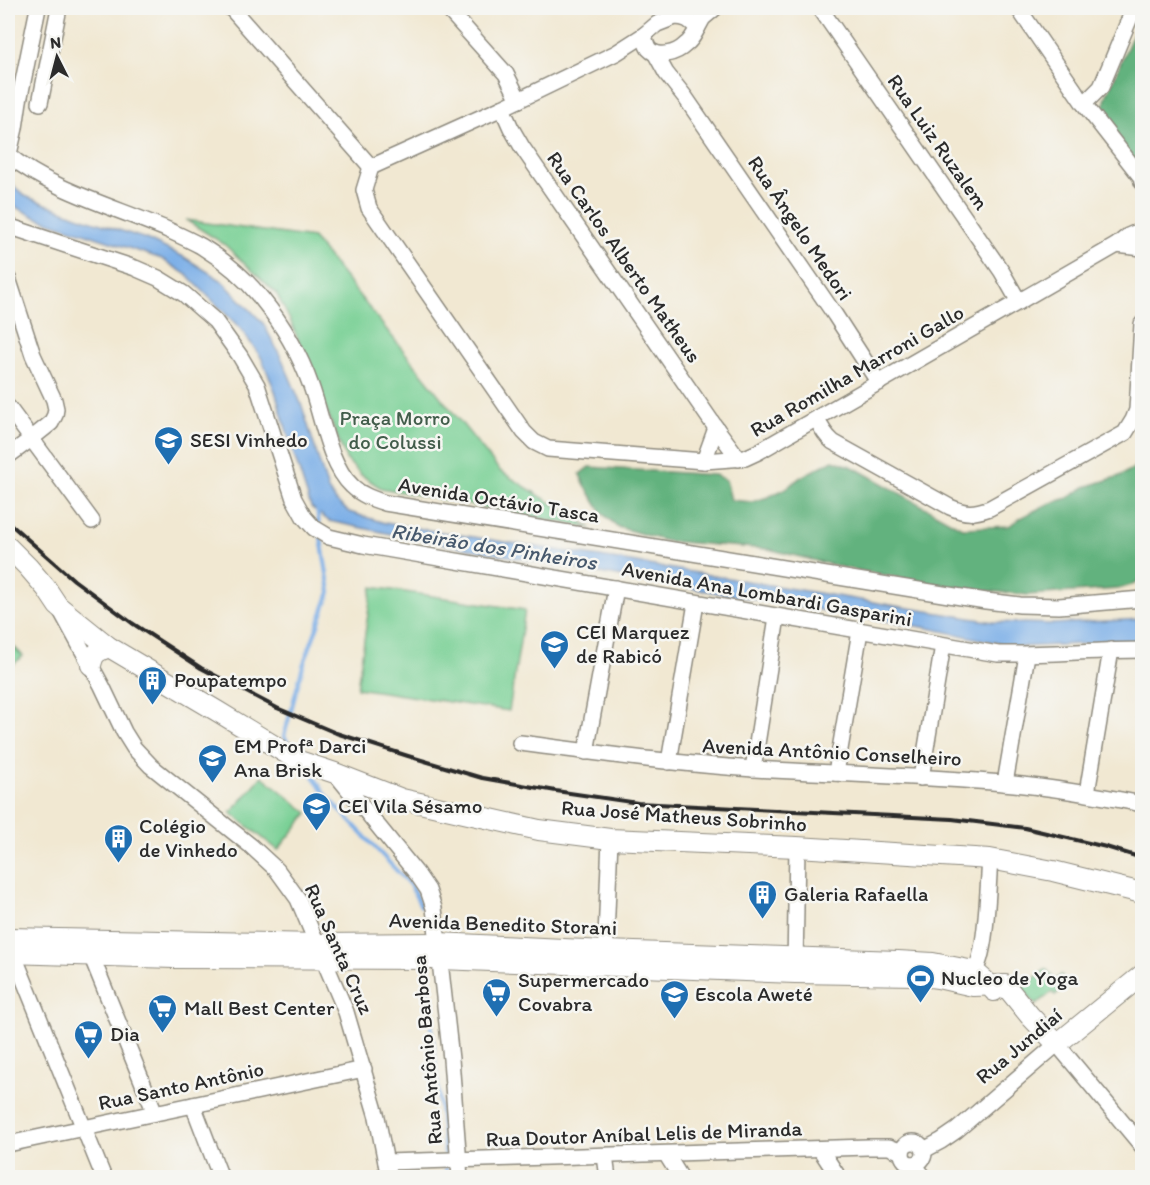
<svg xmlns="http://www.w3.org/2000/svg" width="1150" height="1185" font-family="Itim,sans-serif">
<rect width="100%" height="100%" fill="#f6f6f2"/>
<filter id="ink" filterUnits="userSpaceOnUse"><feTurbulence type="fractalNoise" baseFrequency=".0167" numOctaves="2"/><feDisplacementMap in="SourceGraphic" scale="12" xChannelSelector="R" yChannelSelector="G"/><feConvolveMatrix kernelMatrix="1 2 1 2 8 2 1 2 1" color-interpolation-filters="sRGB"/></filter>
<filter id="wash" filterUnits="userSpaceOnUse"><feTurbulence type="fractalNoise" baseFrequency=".008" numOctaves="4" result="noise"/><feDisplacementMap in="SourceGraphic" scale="24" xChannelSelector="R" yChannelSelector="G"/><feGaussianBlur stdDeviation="1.35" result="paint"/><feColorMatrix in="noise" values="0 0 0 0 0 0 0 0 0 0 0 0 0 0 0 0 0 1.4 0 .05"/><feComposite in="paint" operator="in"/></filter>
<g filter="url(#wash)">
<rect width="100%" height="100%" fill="#f1e8d2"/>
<g fill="#79d095" stroke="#527e60" stroke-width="1.5">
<path d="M186,220L313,238L500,471L591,528L381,488L361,475L346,459L291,322L276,293L224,244Z"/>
<path d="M372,587L525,610L509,711L357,688Z"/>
<path d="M8,641L23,656L8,669Z"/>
<path d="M262,776L308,813L278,850L231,813Z"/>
<path d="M1046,969L1055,980L1061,975L1068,984L1055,995L1052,992L1036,1005L1022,988Z"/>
</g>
<g fill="#62b27e" stroke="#466e54" stroke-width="1.5">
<path d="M1142,13V174L1105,126L1102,114L1106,97Z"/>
<path d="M1142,447V579L1135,584L1118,589L1028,595L950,587L845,568L768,549L666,541L618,527L602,513L584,484L580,474L589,467L715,475L726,480L731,500L752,502L768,497L785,489L801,477L833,460L853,467L962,528L989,527L1009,526L1022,517L1048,504L1068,498L1085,487L1120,476L1134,468L1140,459Z"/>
</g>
<path fill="#7aaee7" stroke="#526c89" stroke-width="1.5" d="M8,181L25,196L77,216L146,239L184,257L221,280L263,323L282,359L302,406L328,490L336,501L349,512L385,523L600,557L994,622L1053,624L1142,619V641L1017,647L928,628L617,576L415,539L329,521L311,507L293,452L275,391L261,357L240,328L187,275L162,259L35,217L8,203Z"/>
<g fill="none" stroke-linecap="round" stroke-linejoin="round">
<g stroke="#7aaee7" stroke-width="4">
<path d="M317,508L319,525"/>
<path d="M292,748L284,736L303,666L330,592L321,538"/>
<path d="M311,773L326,795L410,885L421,906"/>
<path d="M426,975L445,1156"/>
<path d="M446,1164V1178"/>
</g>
</g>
</g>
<g filter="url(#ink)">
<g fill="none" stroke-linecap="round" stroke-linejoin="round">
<defs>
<g id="minor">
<path d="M231,8L371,167"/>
<path d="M447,8L506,74L519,100"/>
<path d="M820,8L1002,272L1019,302"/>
<path d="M1018,8L1084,104L1141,177L1142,182"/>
<path d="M675,17C685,17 691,20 697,29C694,35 691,41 685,45C677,53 658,59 649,49C646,45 645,40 644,35L657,24Z"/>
<path d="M697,29L703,18L715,8"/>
<path d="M655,53L666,73L685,97L835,315L879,383"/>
<path d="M40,103L59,8"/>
<path d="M1084,104L1101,87L1104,80L1134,8"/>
<path d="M502,108L511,128L522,147L716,428L739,459"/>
<path d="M8,155C53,191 115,207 168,230C179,235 190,240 201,246C224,260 245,278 262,299C283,325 300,355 311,386C322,416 329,465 352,486C361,495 373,499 385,503L986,601L1020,605L1059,606L1142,599"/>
<path d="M8,158L15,128L19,101L38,8"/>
<path d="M371,167L364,190L369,208L524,432L534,442L548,449L704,461L745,458L758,452L1117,245L1128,236L1142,230"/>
<path d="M371,167L502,108L616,53L644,35"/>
<path d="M8,226L135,268L158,278L184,294L215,321L240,356L257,385L294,499L304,517L314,528L329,537L363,545L998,654C1046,655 1094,650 1142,650"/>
<path d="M1117,245L1142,248"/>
<path d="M8,278L33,355L54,400L56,409L55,415L51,423L31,439L8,456"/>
<path d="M8,407L92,521"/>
<path d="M817,419C821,428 825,435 833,442L950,507C966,514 973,514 990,508L1125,433L1133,420L1137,410L1142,324"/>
<path d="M704,461L716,428"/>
<path d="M61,611L102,686L124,732L134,748L151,766L251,846L277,870L298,899L346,1012L377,1117L389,1178"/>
<path d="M520,743C598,753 676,764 754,769C837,774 920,776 1003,783C1050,787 1096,795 1142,804"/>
<path d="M586,752L616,588"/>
<path d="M669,762L696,603"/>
<path d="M753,769L777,617"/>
<path d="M335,773L417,874L428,890L434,908L451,1059L460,1178"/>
<path d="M836,773L860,631"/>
<path d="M921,778L943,645"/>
<path d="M1005,783L1027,655"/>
<path d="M1087,793L1111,650"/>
<path d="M13,953L104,1178"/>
<path d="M91,955L155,1113"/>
<path d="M605,962L610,839"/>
<path d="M795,967L797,847"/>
<path d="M974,971C987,957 988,881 990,859"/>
<path d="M193,1105L221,1178"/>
<circle cx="913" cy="1153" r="11"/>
<path d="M8,1144L364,1069"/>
<path d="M820,1149L839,1178"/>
<path d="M924,1150L941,1141L957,1130L1057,1044L1142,1146"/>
<path d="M666,1154L681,1178"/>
<path d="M605,1156L608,1178"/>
<path d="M386,1162L868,1147H889L902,1152"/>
<path d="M913,1164L925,1178"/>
</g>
<g id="major">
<path d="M8,547L28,567L46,588L58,606L109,647L217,711L299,761L335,773L402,799L539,830L610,839L797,847L990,859L1053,871L1142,893"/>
<path d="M91,665C94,652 97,652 109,647"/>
<path d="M8,938L318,944L438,943L606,951L898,961L933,963L974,971L990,985L994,991"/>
<path d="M8,953L174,958L440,959L795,973L916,975L938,978L973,986L1005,985L1030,1016L1057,1044L1142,975"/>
</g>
</defs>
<use href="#minor" stroke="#8e8a7e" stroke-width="18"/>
<use href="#major" stroke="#8e8a7e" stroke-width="22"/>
<use href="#minor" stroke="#fff" stroke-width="15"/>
<use href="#major" stroke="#fff" stroke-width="20"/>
<path stroke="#2b2b2b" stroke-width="4" d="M8,522L74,580L132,623L201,668L277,708L336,733L408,756L482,778L556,791L638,803L952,819L1025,828L1106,847L1142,858"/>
</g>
</g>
<defs>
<symbol id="school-pin" viewBox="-11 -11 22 30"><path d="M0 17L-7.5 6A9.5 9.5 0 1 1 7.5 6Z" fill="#1f6fb2" stroke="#f6f6f2"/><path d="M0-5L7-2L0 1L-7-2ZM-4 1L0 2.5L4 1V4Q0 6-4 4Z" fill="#fff"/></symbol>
<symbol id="building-pin" viewBox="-11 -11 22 30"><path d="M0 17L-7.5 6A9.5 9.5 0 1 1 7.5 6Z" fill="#1f6fb2" stroke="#f6f6f2"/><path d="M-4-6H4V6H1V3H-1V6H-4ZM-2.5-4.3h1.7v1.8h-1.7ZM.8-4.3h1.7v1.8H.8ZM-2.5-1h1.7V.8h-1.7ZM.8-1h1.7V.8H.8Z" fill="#fff"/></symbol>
<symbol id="stadium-pin" viewBox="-11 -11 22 30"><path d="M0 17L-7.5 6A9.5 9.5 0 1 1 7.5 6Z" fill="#1f6fb2" stroke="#f6f6f2"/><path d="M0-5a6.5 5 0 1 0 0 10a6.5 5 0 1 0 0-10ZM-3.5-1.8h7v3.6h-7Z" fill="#fff"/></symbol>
<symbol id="supermarket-pin" viewBox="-11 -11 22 30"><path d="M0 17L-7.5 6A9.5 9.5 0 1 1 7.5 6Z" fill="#1f6fb2" stroke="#f6f6f2"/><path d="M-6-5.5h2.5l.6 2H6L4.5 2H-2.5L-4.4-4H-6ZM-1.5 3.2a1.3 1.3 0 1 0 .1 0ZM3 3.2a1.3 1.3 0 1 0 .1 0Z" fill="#fff"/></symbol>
</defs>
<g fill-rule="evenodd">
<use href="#school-pin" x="152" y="424" width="33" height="45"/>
<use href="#school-pin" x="538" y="628" width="33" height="45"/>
<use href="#building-pin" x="136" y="664" width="33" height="45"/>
<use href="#school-pin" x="196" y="742" width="33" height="45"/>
<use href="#school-pin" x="300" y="790" width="33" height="45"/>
<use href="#building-pin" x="102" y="822" width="33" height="45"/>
<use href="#building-pin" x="746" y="878" width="33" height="45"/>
<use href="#stadium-pin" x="904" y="962" width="33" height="45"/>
<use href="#supermarket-pin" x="480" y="976" width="33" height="45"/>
<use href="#school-pin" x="658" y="978" width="33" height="45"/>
<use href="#supermarket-pin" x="146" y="992" width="33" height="45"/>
<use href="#supermarket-pin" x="72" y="1018" width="33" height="45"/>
</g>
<g text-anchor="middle" stroke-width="5" stroke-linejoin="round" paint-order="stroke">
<g font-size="21" fill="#2b2b2b" stroke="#f6f6f2">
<text transform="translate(938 142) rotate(55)" y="7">Rua Luiz Ruzalem</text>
<text transform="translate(800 228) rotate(56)" y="7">Rua Ângelo Medori</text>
<text transform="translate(624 257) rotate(55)" y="7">Rua Carlos Alberto Matheus</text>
<text transform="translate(857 371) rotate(-30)" y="7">Rua Romilha Marroni Gallo</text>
<text transform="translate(499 500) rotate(9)" y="7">Avenida Octávio Tasca</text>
<text transform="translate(767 594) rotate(10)" y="7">Avenida Ana Lombardi Gasparini</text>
<text transform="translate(832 752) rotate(3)" y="7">Avenida Antônio Conselheiro</text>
<text transform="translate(684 816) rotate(4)" y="7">Rua José Matheus Sobrinho</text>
<text transform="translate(503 924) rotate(2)" y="7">Avenida Benedito Storani</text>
<text transform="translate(339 949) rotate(66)" y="7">Rua Santa Cruz</text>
<text transform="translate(1019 1046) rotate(-40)" y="7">Rua Jundiaí</text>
<text transform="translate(427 1050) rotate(-95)" y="7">Rua Antônio Barbosa</text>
<text transform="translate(181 1086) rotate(-12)" y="7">Rua Santo Antônio</text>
<text transform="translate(644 1134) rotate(-2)" y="7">Rua Doutor Aníbal Lelis de Miranda</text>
</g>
<g font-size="21" fill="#425d4b" stroke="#f6f6f2">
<text x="395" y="425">Praça Morro<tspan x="395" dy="24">do Colussi</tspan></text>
</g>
<g font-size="21" fill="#2b2b2b" stroke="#f6f6f2" text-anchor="start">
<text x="190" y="447">SESI Vinhedo</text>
<text x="576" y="639">CEI Marquez<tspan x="576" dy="24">de Rabicó</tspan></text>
<text x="174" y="687">Poupatempo</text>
<text x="234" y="753">EM Profª Darci<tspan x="234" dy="24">Ana Brisk</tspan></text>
<text x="338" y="813">CEI Vila Sésamo</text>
<text x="139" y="833">Colégio<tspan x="139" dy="24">de Vinhedo</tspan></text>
<text x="784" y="901">Galeria Rafaella</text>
<text x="941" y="985">Nucleo de Yoga</text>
<text x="518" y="987">Supermercado<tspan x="518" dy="24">Covabra</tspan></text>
<text x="695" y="1001">Escola Aweté</text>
<text x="184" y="1015">Mall Best Center</text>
<text x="110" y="1041">Dia</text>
</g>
<g font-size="22" font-style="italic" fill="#47596d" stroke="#f6f6f2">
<text transform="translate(494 546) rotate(9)" y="8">Ribeirão dos Pinheiros</text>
</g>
</g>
<rect width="1150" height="1185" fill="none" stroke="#f6f6f2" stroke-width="30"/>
<g transform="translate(57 57) rotate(354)" stroke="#f6f6f2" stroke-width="4.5" paint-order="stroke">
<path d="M0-4.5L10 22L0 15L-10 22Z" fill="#2b2b2b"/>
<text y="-9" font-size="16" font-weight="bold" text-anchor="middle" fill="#2b2b2b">N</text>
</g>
</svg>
